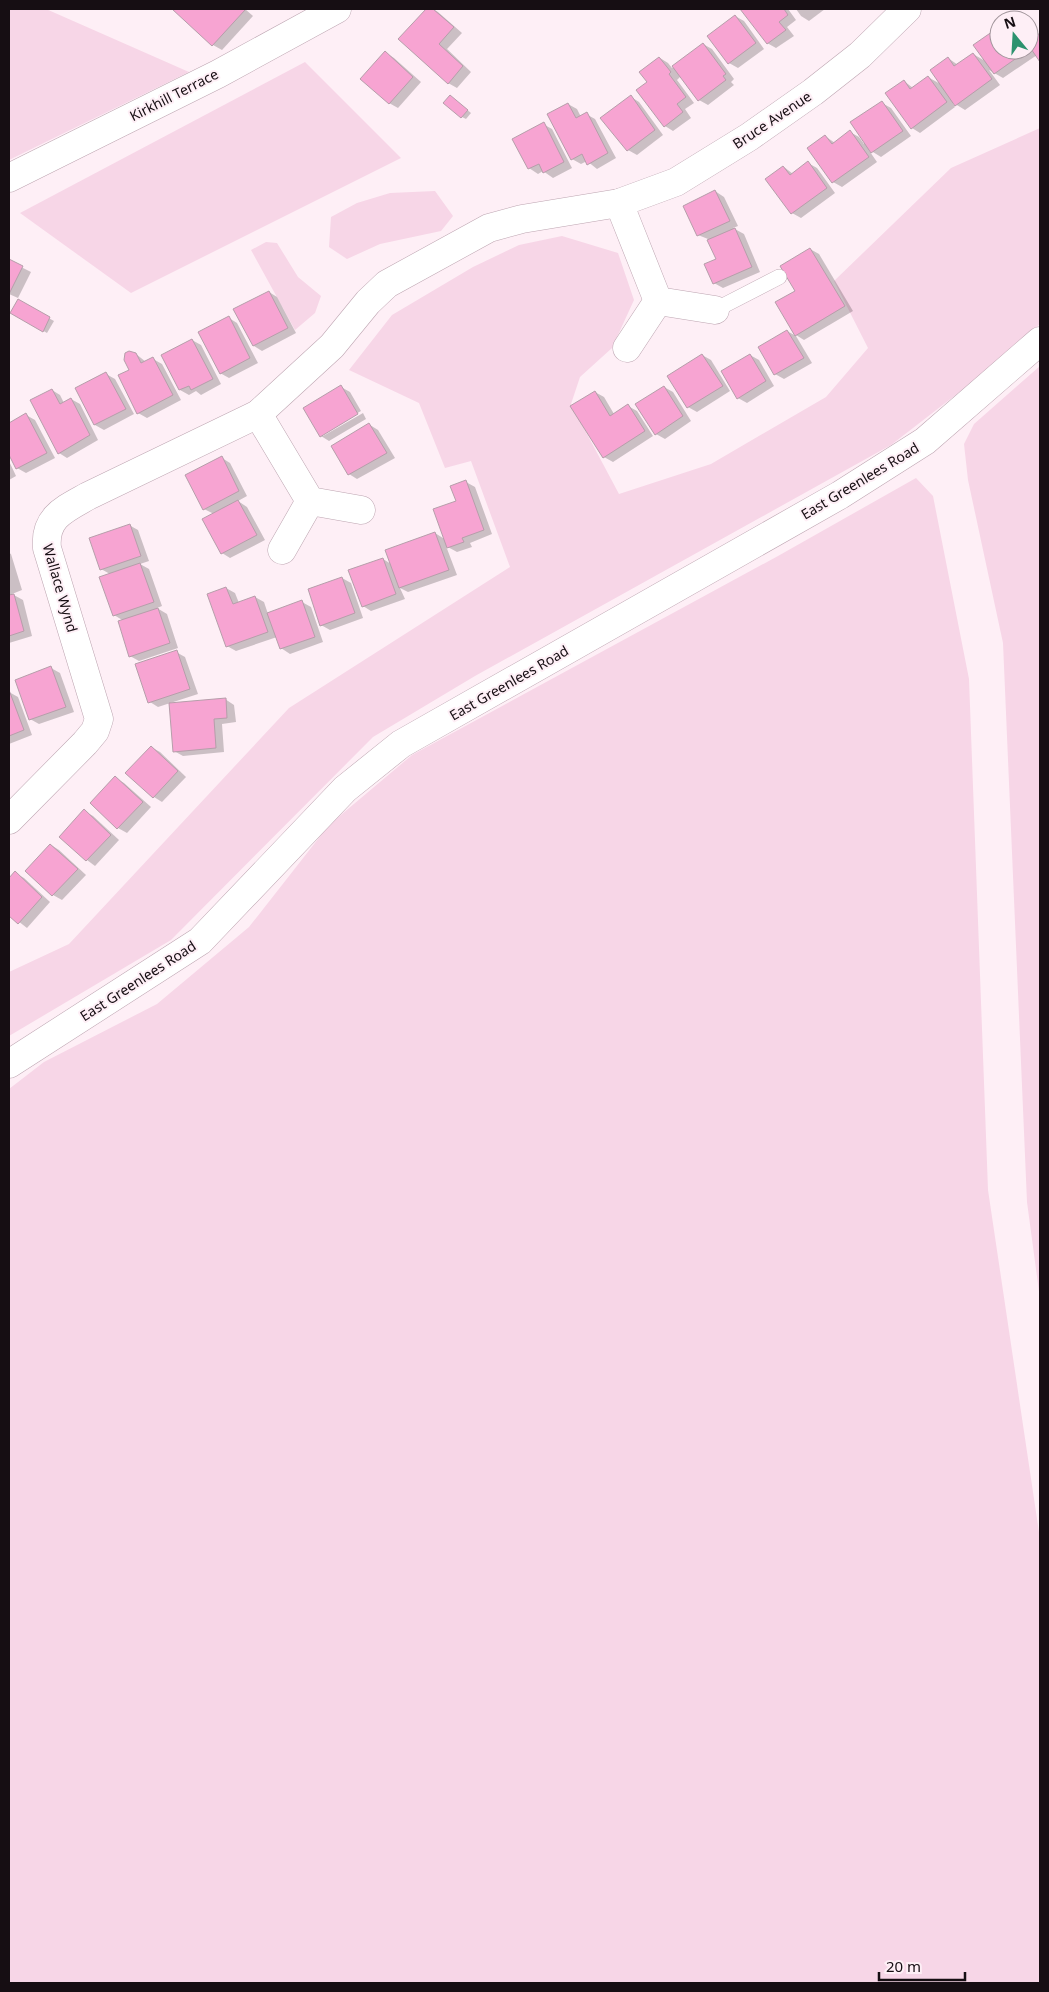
<svg xmlns="http://www.w3.org/2000/svg" width="1049" height="1992" font-family="'Noto Sans',sans-serif">
<rect width="100%" height="100%" fill="#feeff6"/>
<g fill="#f7d6e7">
<path d="M9,9H46L189,72L9,160Z"/>
<path d="M305,62L401,158L131,293L20,213Z"/>
<path d="M1040,128V324L975,380L891,445L475,676L373,737L171,940L9,1036V972L69,944L289,708L510,567L471,461L445,468L419,403L349,370L392,315L473,267L519,245L562,236L618,253L634,300L612,348L580,377L571,404L619,494L711,464L826,397L868,348L834,281L951,168Z"/>
<path d="M435,191L453,216L441,231L380,244L347,259L329,247L331,217L357,203L390,193Z"/>
<path d="M266,242L277,243L298,277L321,296L315,313L295,330L251,250Z"/>
<path d="M1040,366V1299L1027,1202L1003,643L968,480L964,444L974,424Z"/>
<path d="M916,478L933,496L969,679L988,1190L1040,1539V1983H9V1089L44,1062L157,1004L249,927L329,825L412,755L778,556Z"/>
</g>
<g fill="#0003">
<path d="M174,9H245L253,16L222,50L213,45Z"/>
<path d="M427,9H433L438,12L462,33L447,49L471,72L457,88L448,83L400,39Z"/>
<path d="M742,9H788L796,20L787,27L794,36L776,48L767,43Z"/>
<path d="M796,9H825L809,21L801,16Z"/>
<path d="M735,16L744,21L764,49L738,68L729,63Z"/>
<path d="M999,28V50H1029V43L1040,35V60L1037,55L1003,78L989,70L1000,85L965,110L952,102L955,107L920,133L912,128L904,81L913,88L928,77L942,85L948,58L958,65L973,54L987,62Z"/>
<path d="M703,44L712,49L734,79L731,82L734,85L708,105L699,100L681,76L677,80L694,103L685,109L691,118L673,131L665,126L649,82L660,58L668,63L672,68Z"/>
<path d="M386,53L394,58L421,82L398,108L389,103Z"/>
<path d="M631,97L639,102L663,135L637,155L628,150Z"/>
<path d="M454,99L471,113L466,119L462,117Z"/>
<path d="M882,103L891,108L911,136L881,157L868,149L877,162L842,187L833,182L808,148L825,136L835,143L850,132L859,137L864,144Z"/>
<path d="M568,104L577,109L581,117L586,114L595,119L616,158L597,169L587,161L581,164L572,159Z"/>
<path d="M543,124L552,129L572,168L553,178L543,171L538,174L529,168Z"/>
<path d="M808,163L817,168L835,193L801,218L792,213L784,167L793,174Z"/>
<path d="M715,191L724,197L738,226L733,228L744,234L760,272L723,288L714,283L717,260L708,239L698,235Z"/>
<path d="M810,249L819,254L853,311L804,340L796,335Z"/>
<path d="M9,261L31,272L18,298L9,294Z"/>
<path d="M269,292L277,297L296,333L262,351L254,346Z"/>
<path d="M18,301L54,321L47,333L12,312Z"/>
<path d="M229,318L237,323L258,363L229,378L220,373Z"/>
<path d="M787,331L796,336L812,363L784,379L775,374L760,348Z"/>
<path d="M192,340L201,345L221,384L201,395L196,391L189,395L180,390Z"/>
<path d="M136,354L146,362L153,359L162,364L181,400L147,418L138,413L130,370Z"/>
<path d="M702,355L711,360L730,391L697,412L688,407Z"/>
<path d="M750,355L759,360L774,386L747,403L738,398Z"/>
<path d="M106,374L115,379L134,414L104,430L95,425L77,389Z"/>
<path d="M341,387L350,392L361,411L323,433V436L363,413L366,419L329,441L321,436Z"/>
<path d="M664,387L673,392L691,421L665,439L656,434Z"/>
<path d="M52,390L60,395L64,403L71,399L80,404L98,440L67,458L59,453Z"/>
<path d="M595,392L604,397L614,414L628,406L637,411L653,436L613,462L604,457Z"/>
<path d="M26,415L35,420L55,458L26,473L17,468L9,452V424Z"/>
<path d="M370,425L378,430L395,458L357,479L349,474Z"/>
<path d="M222,458L230,463L247,496L238,501L247,507L265,540L230,558L222,553L214,514L204,509Z"/>
<path d="M9,461L16,476L9,480Z"/>
<path d="M466,482L475,487L492,534L470,543L472,547L457,552L446,546L457,575L408,592L400,588L405,599L371,611L363,606L383,559L391,564L435,533L446,540L457,502Z"/>
<path d="M129,525L138,530L149,561L140,564L149,569L162,606L157,608L167,614L178,648L139,661L130,656L124,621L114,615L110,574L101,569Z"/>
<path d="M9,553L11,554L22,590L12,594L23,600L32,636L9,643Z"/>
<path d="M342,578L351,583L363,618L330,630L321,625Z"/>
<path d="M226,588L235,593L239,603L255,597L264,602L268,614L302,602L311,607L323,642L290,654L281,648L277,637L236,651L227,646Z"/>
<path d="M176,652L185,657L198,694L158,707L150,702Z"/>
<path d="M51,668L60,673L74,712L39,724L30,719Z"/>
<path d="M9,692L18,697L32,735L9,744Z"/>
<path d="M225,699L234,705L236,722L222,724L224,752L183,756L174,751Z"/>
<path d="M151,747L160,752L186,777L162,802L154,797Z"/>
<path d="M115,778L124,783L151,807L127,833L118,828Z"/>
<path d="M84,811L93,816L119,840L95,866L87,860L60,836Z"/>
<path d="M51,845L59,850L86,875L62,900L53,895L27,871Z"/>
<path d="M15,873L24,878L50,902L27,928L9,914V880Z"/>
</g>
<g fill="#f7a4d2" stroke="#b69eaa">
<path d="M172,9H244L245,10L212,46Z"/>
<path d="M426,9H433L454,27L439,44L463,66L448,84L398,39Z"/>
<path d="M740,9H784L788,15L779,22L786,30L767,44Z"/>
<path d="M735,15L756,43L728,64L707,36Z"/>
<path d="M999,27V50H1028L994,74L973,45Z"/>
<path d="M1040,33V62L1029,46V41Z"/>
<path d="M703,43L726,74L723,76L726,80L698,101L672,66Z"/>
<path d="M385,51L413,77L389,104L360,79Z"/>
<path d="M973,53L992,79L955,106L930,70L948,57L954,66Z"/>
<path d="M659,57L671,72L669,74L686,97L677,104L683,112L664,127L636,90L647,82L639,72Z"/>
<path d="M928,76L947,102L911,129L885,93L904,80L910,89Z"/>
<path d="M450,95L468,110L461,118L443,103Z"/>
<path d="M631,95L655,130L627,151L600,118Z"/>
<path d="M882,101L903,131L871,153L850,122Z"/>
<path d="M568,103L576,118L587,112L608,153L587,165L582,154L571,160L547,114Z"/>
<path d="M544,122L564,162L543,173L539,164L528,169L512,139Z"/>
<path d="M850,130L869,157L832,183L807,148L825,135L832,144Z"/>
<path d="M808,161L827,188L791,214L765,179L783,166L790,175Z"/>
<path d="M715,190L730,221L697,236L683,206Z"/>
<path d="M735,228L752,267L713,284L704,264L716,259L707,240Z"/>
<path d="M810,248L845,306L795,336L775,302L795,291L780,266Z"/>
<path d="M9,259L23,266L9,294Z"/>
<path d="M269,291L288,328L253,346L233,309Z"/>
<path d="M18,299L50,317L43,332L10,313Z"/>
<path d="M229,316L250,358L220,374L198,332Z"/>
<path d="M787,330L804,358L774,375L758,347Z"/>
<path d="M192,339L213,379L191,390L189,386L179,390L161,355Z"/>
<path d="M129,351L136,353L141,363L153,357L173,395L137,414L118,375L129,370L124,360L125,353Z"/>
<path d="M702,354L723,386L687,408L667,376Z"/>
<path d="M750,354L766,381L737,399L721,371Z"/>
<path d="M106,372L126,409L94,425L75,388Z"/>
<path d="M341,385L358,414L320,437L303,408Z"/>
<path d="M664,386L683,416L655,435L635,404Z"/>
<path d="M52,389L60,404L71,398L90,435L58,454L30,400Z"/>
<path d="M595,391L610,416L628,404L645,431L603,458L570,406Z"/>
<path d="M26,413L47,453L16,469L9,455V423Z"/>
<path d="M369,423L387,453L348,475L331,446Z"/>
<path d="M222,456L239,491L203,510L185,475Z"/>
<path d="M466,480L484,530L462,538L464,542L447,548L433,509L456,501L450,486Z"/>
<path d="M238,500L257,535L221,554L202,519Z"/>
<path d="M130,524L141,556L100,570L89,538Z"/>
<path d="M435,532L449,570L399,588L385,550Z"/>
<path d="M383,558L396,594L362,607L348,570Z"/>
<path d="M140,563L154,602L113,616L99,577Z"/>
<path d="M342,577L355,613L320,626L308,589Z"/>
<path d="M226,587L233,604L255,596L268,632L226,647L207,594Z"/>
<path d="M14,594L24,631L9,636V595Z"/>
<path d="M302,600L315,637L280,649L267,613Z"/>
<path d="M158,608L170,643L129,657L118,621Z"/>
<path d="M177,650L190,689L148,703L135,664Z"/>
<path d="M51,666L66,707L29,720L15,680Z"/>
<path d="M9,690L24,730L9,736Z"/>
<path d="M226,698L227,718L214,719L216,748L173,752L169,703Z"/>
<path d="M151,746L178,771L153,798L125,773Z"/>
<path d="M115,776L143,802L117,829L90,803Z"/>
<path d="M84,809L111,835L86,861L59,837Z"/>
<path d="M50,844L78,869L52,896L25,871Z"/>
<path d="M15,871L42,897L18,924L9,916V878Z"/>
</g>
<g fill="none" stroke-linecap="round" stroke-linejoin="round">
<defs>
<path id="lane" d="M715,310L779,277"/>
<g id="street">
<path d="M9,178L218,74L337,9"/>
<path d="M619,203L658,301L715,310"/>
<path d="M627,348L658,301"/>
<path d="M258,414L310,501L361,510"/>
<path d="M282,550L310,501"/>
<path d="M9,820L85,743L95,731L99,719L47,548C44,517 65,509 88,496L258,414L332,346L368,302L387,284L489,228L522,219L619,203L676,182L749,137L813,92L860,55L907,9"/>
<path d="M9,1064L200,941L345,789L401,744L840,495L925,441L1040,341"/>
</g>
</defs>
<use href="#lane" stroke="#bda5b1" stroke-width="16"/>
<use href="#street" stroke="#bda5b1" stroke-width="29"/>
<use href="#lane" stroke="#fff" stroke-width="15"/>
<use href="#street" stroke="#fff" stroke-width="28"/>
</g>
<g text-anchor="middle" stroke-width="4" stroke-linejoin="round" paint-order="stroke">
<g font-size="14" fill="#160e13" stroke="#feeff6">
<text transform="translate(174 95) rotate(-27)" y="5">Kirkhill Terrace</text>
<text transform="translate(772 120) rotate(-34)" y="5">Bruce Avenue</text>
<text transform="translate(860 481) rotate(-31)" y="5">East Greenlees Road</text>
<text transform="translate(60 588) rotate(74)" y="5">Wallace Wynd</text>
<text transform="translate(509 683) rotate(-30)" y="5">East Greenlees Road</text>
<text transform="translate(138 981) rotate(-33)" y="5">East Greenlees Road</text>
</g>
</g>
<rect width="1049" height="1992" fill="none" stroke="#160e13" stroke-width="20"/>
<g transform="translate(1014 35) rotate(342)"><circle r="24" fill="#feeff6" stroke="#a1959b"/>
<path d="M0-4L9 19L0 12L-9 19Z" fill="#2d926f"/>
<text y="-8" font-size="14" font-weight="bold" text-anchor="middle" fill="#160e13">N</text>
</g>
<path d="M879 1972v8h86v-8" fill="none" stroke="#160e13" stroke-width="2.5"/>
<text x="886" y="1972" font-size="15" fill="#160e13" stroke="#feeff6" stroke-width="4" paint-order="stroke">20 m</text>
</svg>
